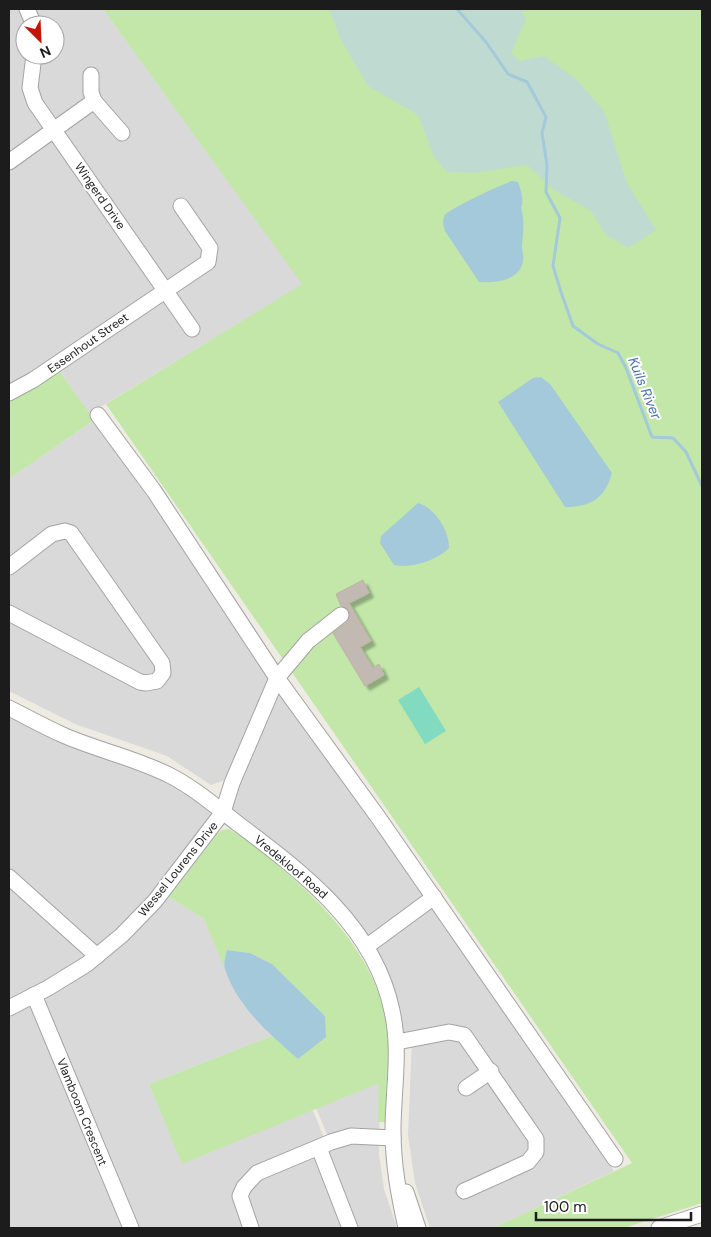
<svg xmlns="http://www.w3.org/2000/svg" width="711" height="1237" font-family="'DM Sans',sans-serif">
<defs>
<filter id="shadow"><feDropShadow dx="4.5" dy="4.5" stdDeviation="1" flood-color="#0004"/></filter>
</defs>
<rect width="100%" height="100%" fill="#edebe2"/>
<g fill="#dad9d9" fill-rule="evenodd">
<path d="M9,9H103L303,284L89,414L55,364L9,392ZM25,25H55V55H25Z"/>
<path d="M94,420L270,673L271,686L225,780L211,785L167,756L75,724L9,691V479Z"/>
<path d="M279,688L614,1171L493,1228H430L415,1183L408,1135L412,1040L397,1043L358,934L224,812Z"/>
<path d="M9,706L155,767L223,811L161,892L204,919L242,1003L272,1036L149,1084L182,1163L313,1110L326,1143L330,1142L316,1108L380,1082L379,1154L384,1189L397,1228H9Z"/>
</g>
<g fill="#c2e7a9">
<path d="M103,9H702V1203L624,1228H493L632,1163L106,404L302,284Z"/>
<path d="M58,369L94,420L9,479V398Z"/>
<path d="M229,829C253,842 275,863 296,881C342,923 383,974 389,1038C391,1066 387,1095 385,1122H378L379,1083L182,1164L149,1084L272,1036L298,1059L325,1016L272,964L250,953L227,950L224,967L204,919L169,897L217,834L222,830Z"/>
</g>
<path fill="#bfdbd1" d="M329,9H521L526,19L511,53L520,61L544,56L576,79L604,111L627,183L656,230L628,248L606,235L591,211L554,190L527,165L474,173L447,172L434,157L418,115L368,86L341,40Z"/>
<path fill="#82dbc0" d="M419,687L446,731L425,744L398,700Z"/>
<g fill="#a3c9da">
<path d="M512,181L518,182C521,189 524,201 521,208C525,220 523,233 522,246C522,251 524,256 523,261C520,281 495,283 479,282L445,231C443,225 442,221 445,215C449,209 502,184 512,181Z"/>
<path d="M541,377L550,384L612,473C605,498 591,507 565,507L498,402L533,378Z"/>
<path d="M418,503C435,508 449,530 449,548C437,560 411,569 394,565L380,543L381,536Z"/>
<path d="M227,950L250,953L272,964L325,1016L326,1037L298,1059C269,1034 237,1006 225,969C223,963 226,955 227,950Z"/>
</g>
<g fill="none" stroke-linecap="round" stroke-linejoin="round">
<path stroke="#a3c9da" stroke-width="3" d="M457,9L486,42L508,74L527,82L546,117L542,133L547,165L546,192L560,218L553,266L561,292L573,326L598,344L618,353L626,368L652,437L673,438L686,452L702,486"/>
</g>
<path fill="#c2bab2" stroke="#bfb2a5" filter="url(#shadow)" d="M363,580L369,593L349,603L371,641L360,647L373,668L379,664L384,675L365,686L333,633L347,622L350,614L348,609L341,606L336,594Z"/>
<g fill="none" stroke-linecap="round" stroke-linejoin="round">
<defs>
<g id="minor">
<path d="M27,9L34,25"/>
<path d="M34,55L30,88L35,103L192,329"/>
<path d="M91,75V92L94,101"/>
<path d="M9,162L94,101L122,133"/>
<path d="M9,393L33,380L208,262L210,248L181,206"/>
<path d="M98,415L154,491L277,678L378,817L615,1159"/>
<path d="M9,567L52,534L65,531L71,533L162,663L163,673L157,681L146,683L140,682L9,613"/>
<path d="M9,708C27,717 45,727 63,735C97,750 135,758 169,775C193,787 215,806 237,823C302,872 375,926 392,1011C401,1051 393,1091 393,1131C393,1165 399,1196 406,1228"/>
<path d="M9,877L97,956"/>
<path d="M366,947L434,897"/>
<path d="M34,995L131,1228"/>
<path d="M9,1008L48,988L87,964L122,935L155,901L223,812L232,783L277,678L308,641L341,615"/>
<path d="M397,1042L449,1032L464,1035L536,1139V1152L528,1162L464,1191"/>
<path d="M466,1088L491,1071"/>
<path d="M319,1148L350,1228"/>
<path d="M406,1192L418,1228"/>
<path d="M251,1228L240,1196L244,1187L257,1173L331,1142L351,1136L393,1138"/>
<path d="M659,1228L702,1214"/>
</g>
</defs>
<use href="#minor" stroke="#a3a3a3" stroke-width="17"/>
<use href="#minor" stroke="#fff" stroke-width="15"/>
</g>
<g text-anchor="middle" stroke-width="4" stroke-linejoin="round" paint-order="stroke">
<g font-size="12" fill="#1c1c1c" stroke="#fff">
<text transform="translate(100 196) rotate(55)" y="4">Wingerd Drive</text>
<text transform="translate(88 343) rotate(-35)" y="4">Essenhout Street</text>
<text transform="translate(291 867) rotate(40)" y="4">Vredekloof Road</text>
<text transform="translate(178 869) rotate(-51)" y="4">Wessel Lourens Drive</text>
<text transform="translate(82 1112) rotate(68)" y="4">Vlamboom Crescent</text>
</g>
<g font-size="14" font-style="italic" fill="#4c73a9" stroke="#fff">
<text transform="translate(645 388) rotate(68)" y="5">Kuils River</text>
</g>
</g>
<rect width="711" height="1237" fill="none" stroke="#1c1c1c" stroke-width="20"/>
<g transform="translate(40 40) rotate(156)"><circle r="24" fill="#ffffff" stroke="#a4a4a4"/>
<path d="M0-4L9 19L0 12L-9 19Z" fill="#c31506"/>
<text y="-8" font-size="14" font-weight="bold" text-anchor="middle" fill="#1c1c1c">N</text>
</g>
<path d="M536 1212v8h155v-8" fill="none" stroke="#1c1c1c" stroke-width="2.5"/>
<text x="544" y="1212" font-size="15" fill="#1c1c1c" stroke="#ffffff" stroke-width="4" paint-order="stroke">100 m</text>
</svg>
